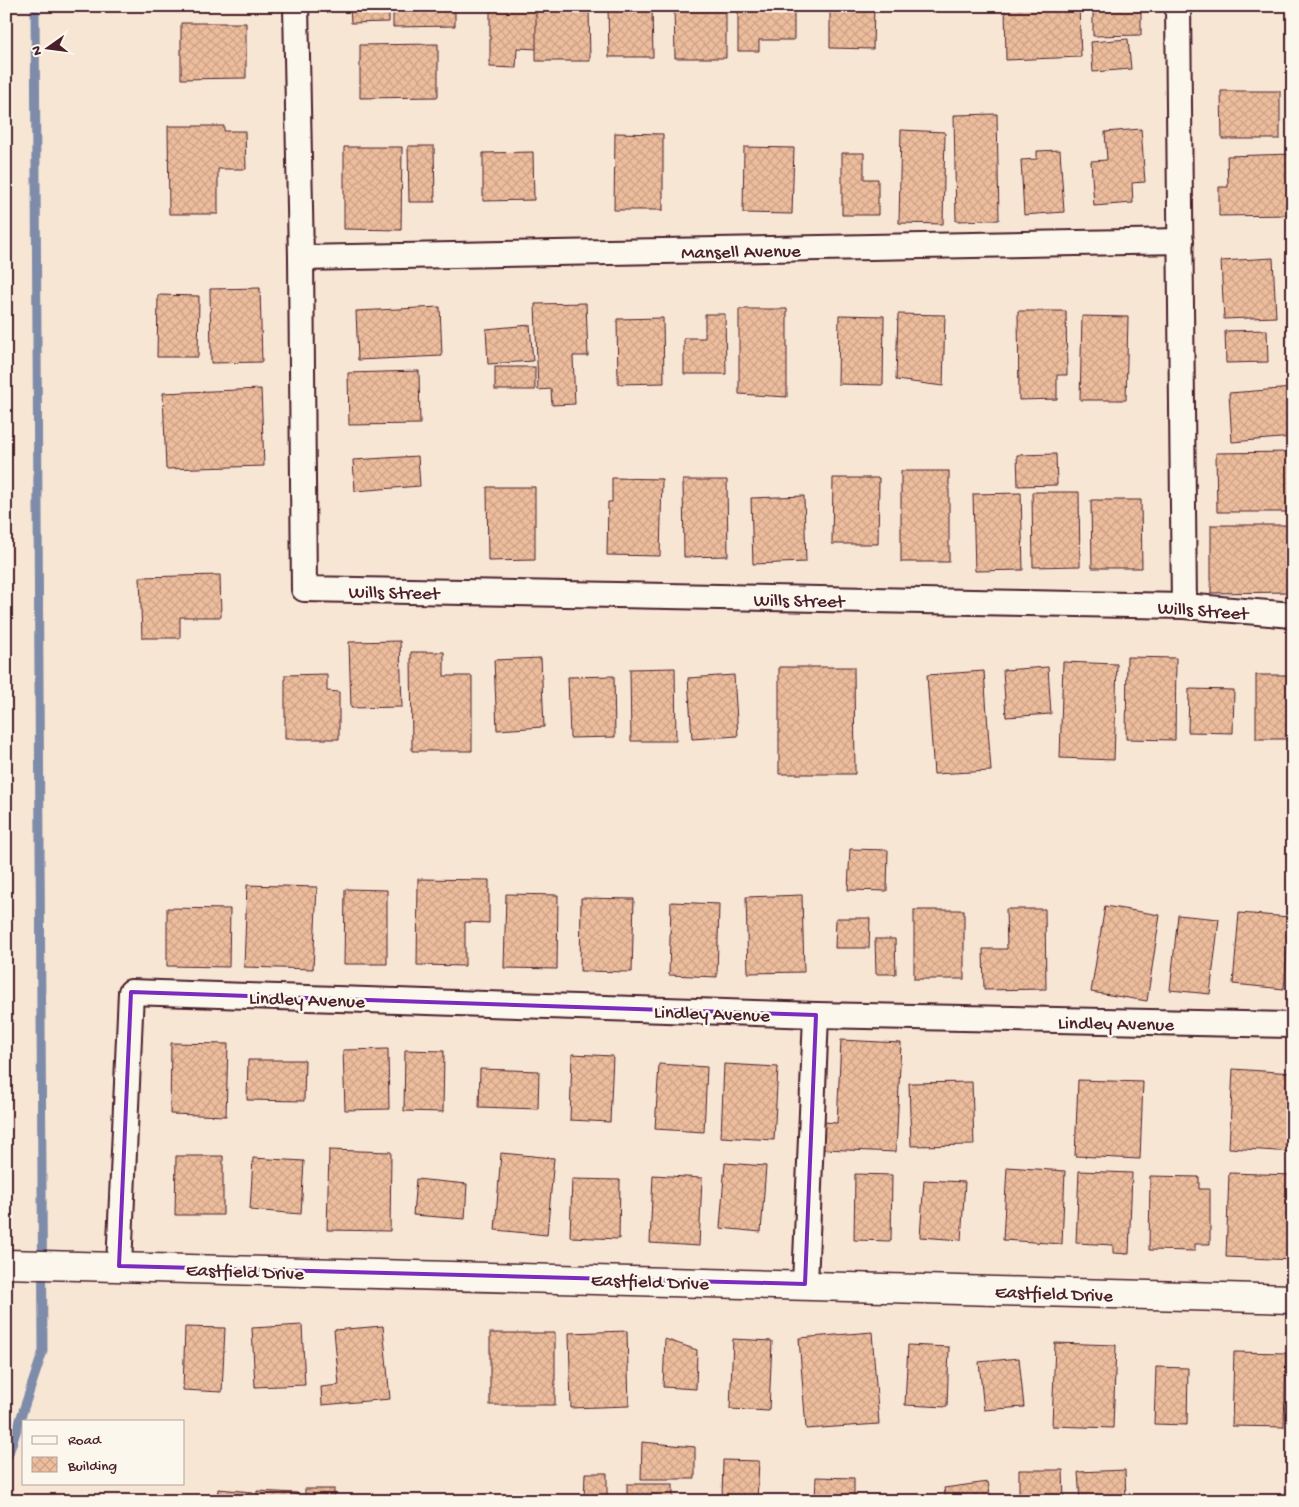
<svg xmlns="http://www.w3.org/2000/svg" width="1299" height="1507" font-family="'Gochi Hand',sans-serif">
<defs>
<pattern id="building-cross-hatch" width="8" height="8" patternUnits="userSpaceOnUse" patternTransform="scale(1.25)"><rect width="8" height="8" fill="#edbd9d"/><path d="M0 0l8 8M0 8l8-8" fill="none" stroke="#cda287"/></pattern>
</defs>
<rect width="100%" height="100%" fill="#f7e6d4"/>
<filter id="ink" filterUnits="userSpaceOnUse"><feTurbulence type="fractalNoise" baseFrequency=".02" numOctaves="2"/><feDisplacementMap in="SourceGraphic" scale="10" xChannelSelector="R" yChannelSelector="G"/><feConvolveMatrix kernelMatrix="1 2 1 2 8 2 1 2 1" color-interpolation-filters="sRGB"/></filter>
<g filter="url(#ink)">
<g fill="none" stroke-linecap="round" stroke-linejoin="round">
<path stroke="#7e8caa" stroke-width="9" d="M6,1462L43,1351L35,6"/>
</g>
<g fill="url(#building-cross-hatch)" stroke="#4a1f2b">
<path d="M350,6H389V22L351,23Z"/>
<path d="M393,6H455V26L393,27Z"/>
<path d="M490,6H538V49L517,48L516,68L490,67Z"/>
<path d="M536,6H589L590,61H536Z"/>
<path d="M608,6H652L653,57H609Z"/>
<path d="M674,6H726V58H675Z"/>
<path d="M738,6H794V40H759V51H738Z"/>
<path d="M830,6H874L873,49L830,48Z"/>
<path d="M1005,6H1079L1081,57L1006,60Z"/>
<path d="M1093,6H1141V35L1093,36Z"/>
<path d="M181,23H246V78L181,79Z"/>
<path d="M1128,39L1131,69L1093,72L1091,42Z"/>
<path d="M438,44V97L360,98V45Z"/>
<path d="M1221,91H1280V139H1222Z"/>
<path d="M997,114L999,220L956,221L954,115Z"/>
<path d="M168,126H224V131H245L246,169H218V214H169Z"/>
<path d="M1141,129L1145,182L1132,183L1133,203L1094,206L1091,161L1107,160L1105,132Z"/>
<path d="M901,130L945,132L943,224L899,223Z"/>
<path d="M615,133L663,134V210H614Z"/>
<path d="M408,146H434L435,202H409Z"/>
<path d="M344,147H402L401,230L344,229Z"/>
<path d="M744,147L794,148L792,214L743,213Z"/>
<path d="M1060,150L1064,212L1024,215L1021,160L1037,159V151Z"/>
<path d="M533,152L534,200L483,201V153Z"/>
<path d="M842,153H864V179H878V215H842Z"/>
<path d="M1293,154V215L1219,216V187H1228L1227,156Z"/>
<path d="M1273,258L1276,317L1224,319L1221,261Z"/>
<path d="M260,288L262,362L211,363L210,289Z"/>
<path d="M158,295L199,296L198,357H157Z"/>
<path d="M586,303L588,356H573L575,404L552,405L551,389L538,390L535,304Z"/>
<path d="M440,307L442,356L358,360L356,311Z"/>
<path d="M739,309H787V397L739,394Z"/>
<path d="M1018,311H1066L1067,375H1057V399L1019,400Z"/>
<path d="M705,314H725L726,374H684V338H705Z"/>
<path d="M898,314L945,315L943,386L896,380Z"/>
<path d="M839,315L884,316L883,385L838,384Z"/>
<path d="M1082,316L1128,317L1126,400H1080Z"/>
<path d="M663,318L664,383L618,384L617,319Z"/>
<path d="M530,325L533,361L488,364L486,329Z"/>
<path d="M1267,330L1268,362L1226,363L1225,331Z"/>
<rect x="495" y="367" width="40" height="23"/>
<path d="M419,371L420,424L349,425L348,373Z"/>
<path d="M1293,388V437L1232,442L1229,393Z"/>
<path d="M261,389L264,466L166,469L163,393Z"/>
<path d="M1293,452V512H1217L1216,453Z"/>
<path d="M1056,454L1057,485L1018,486L1017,455Z"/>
<path d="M418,456L420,486L355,491L353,460Z"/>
<rect x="901" y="471" width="48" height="91"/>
<path d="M612,478L662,479L660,556L607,555L608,502H612Z"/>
<path d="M833,478H879L878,544H832Z"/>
<path d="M683,480H727L728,556L684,557Z"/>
<path d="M487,487H535V560L488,561Z"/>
<path d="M1032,492H1079L1080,566L1033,567Z"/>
<path d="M1021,493L1023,570L975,571L973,494Z"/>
<path d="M804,496L806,562L753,564L751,498Z"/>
<path d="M1091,500H1141L1142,568H1092Z"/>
<path d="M1211,525H1293V592L1211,593Z"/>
<path d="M220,575L221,617H180V638H142L140,577Z"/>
<path d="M400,641L402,707L351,708L349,642Z"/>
<path d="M411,652H444V676H472V751H412Z"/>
<path d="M1127,657L1176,658L1175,740L1126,739Z"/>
<path d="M541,658L544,727L497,730L494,660Z"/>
<path d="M1063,662L1117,664L1114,760L1060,758Z"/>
<path d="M779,667H854L855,774H779Z"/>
<path d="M1048,667L1051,714L1006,717L1003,670Z"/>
<path d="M675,668L676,741H631L630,669Z"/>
<path d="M984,671L991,771L934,774L927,675Z"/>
<path d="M327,674V691L339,692V739H285V675Z"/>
<path d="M734,675L738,736L692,739L688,678Z"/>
<rect x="1256" y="675" width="37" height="64"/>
<path d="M614,676L615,737L570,738L568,677Z"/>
<path d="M1189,689L1234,690L1233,733L1188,732Z"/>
<path d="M850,849L888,850L887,891L848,890Z"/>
<path d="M418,879L489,880V923L465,922V966L417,965Z"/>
<path d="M247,885L317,887L313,969L244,967Z"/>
<path d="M345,889L387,890V964H344Z"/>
<path d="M506,894L558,895L557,969L504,968Z"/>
<path d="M802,895L804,972L748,973L746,897Z"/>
<path d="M581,898L634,899L632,972L580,971Z"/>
<path d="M671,902L719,904L717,977L669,975Z"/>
<path d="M1105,906L1160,915L1147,1001L1091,992Z"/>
<path d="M167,908L230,909L229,967L167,966Z"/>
<path d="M1006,909H1045L1046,989L984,990L983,949H1007Z"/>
<rect x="914" y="910" width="50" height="69"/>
<path d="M1239,913L1290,917L1284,989L1233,984Z"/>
<path d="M1178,915L1219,919L1210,994L1170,990Z"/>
<path d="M836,918H870L869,948H835Z"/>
<path d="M875,939H895L896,974H876Z"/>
<path d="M841,1040L901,1043L896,1152L823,1149L824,1122L837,1123Z"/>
<path d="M171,1043L228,1044L226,1116L170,1114Z"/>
<path d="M388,1049L389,1109L345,1110L343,1050Z"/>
<path d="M405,1050L444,1051L443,1112L404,1111Z"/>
<path d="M572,1054L613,1056L610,1122L570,1120Z"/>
<path d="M248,1060H305L304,1101L247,1100Z"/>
<path d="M659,1064L707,1067L704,1132L655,1129Z"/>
<path d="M724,1064L778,1067L774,1140L721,1137Z"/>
<path d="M480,1069L539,1071L538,1109L479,1107Z"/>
<path d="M1233,1069L1293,1073V1152L1229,1148Z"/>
<path d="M1078,1080L1143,1082L1140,1159L1075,1156Z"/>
<path d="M972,1082L974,1145L911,1146L909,1083Z"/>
<path d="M329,1150L391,1152L390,1231L327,1230Z"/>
<path d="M501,1153L554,1158L547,1235L495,1230Z"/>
<path d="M176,1156H223V1215H175Z"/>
<path d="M253,1158L304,1161L301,1214L250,1210Z"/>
<path d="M725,1163L766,1166L761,1232L720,1228Z"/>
<path d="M1007,1167L1065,1171L1062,1244L1003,1240Z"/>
<path d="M1079,1171L1132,1173L1129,1254L1113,1253V1245L1076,1243Z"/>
<path d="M1229,1173L1293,1175V1260L1226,1257Z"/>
<path d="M855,1174L892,1175L891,1241L854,1240Z"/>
<path d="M653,1175L702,1178L699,1246L650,1243Z"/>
<path d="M1150,1176L1199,1177V1189H1210V1244H1195V1251L1149,1250Z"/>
<path d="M416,1179L467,1184L465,1219L413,1215Z"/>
<path d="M572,1179L620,1180L619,1239L570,1237Z"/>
<path d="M924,1180L965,1182L961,1240L920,1237Z"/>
<path d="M302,1325L305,1385L255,1387L252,1328Z"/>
<path d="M383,1326L390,1399L322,1405L321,1387L339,1385L334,1330Z"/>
<path d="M185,1327L225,1328L222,1392L183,1390Z"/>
<path d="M627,1331L629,1406L571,1408L569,1333Z"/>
<path d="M872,1332L879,1424L806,1429L799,1338Z"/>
<rect x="490" y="1333" width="65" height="72"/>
<path d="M665,1339L697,1350L696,1389L663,1387Z"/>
<path d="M733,1339L772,1341L769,1411L730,1409Z"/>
<path d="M1055,1343L1116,1345L1113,1428L1052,1426Z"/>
<path d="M908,1345L949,1347L947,1407L905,1405Z"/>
<path d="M1234,1352L1286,1353L1284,1427L1232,1426Z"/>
<path d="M1019,1358L1024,1407L984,1410L979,1362Z"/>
<path d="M1156,1367L1188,1368L1187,1425L1154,1424Z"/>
<path d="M642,1442L695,1447V1479H641Z"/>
<path d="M723,1460L759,1461L757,1501H722Z"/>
<path d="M1019,1470H1063L1064,1501H1019Z"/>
<path d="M1125,1470L1126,1501H1080L1078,1472Z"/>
<path d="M585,1473H607V1501H584Z"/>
<path d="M816,1477L854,1478V1501H815Z"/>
<path d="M988,1482L991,1501H946L944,1488Z"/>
<rect x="627" y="1484" width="46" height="17"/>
<path d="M218,1489L252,1492V1501H217Z"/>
<rect x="305" y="1489" width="29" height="12"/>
<path d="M257,1491L297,1493V1501H257Z"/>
</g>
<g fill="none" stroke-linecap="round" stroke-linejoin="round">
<defs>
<g id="street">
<path d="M296,6L301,258L304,589L1184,606L1293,615"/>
<path d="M1178,6L1184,606"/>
<path d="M301,258L1181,241"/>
<path d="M119,1266L131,992L816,1015L1293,1025"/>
<path d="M805,1284L816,1015"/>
</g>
<path id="secondary" d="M6,1264L1293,1299"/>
</defs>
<use href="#street" stroke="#4a1f2b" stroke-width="28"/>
<use href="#secondary" stroke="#4a1f2b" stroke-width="31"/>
<use href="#street" stroke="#fbf7ec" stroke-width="24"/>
<use href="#secondary" stroke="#fbf7ec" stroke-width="28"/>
</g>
</g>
<path fill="none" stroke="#7b2cbf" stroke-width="4" stroke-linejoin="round" d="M131,992L816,1015L805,1284L119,1266Z"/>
<g text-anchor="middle" stroke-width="5" stroke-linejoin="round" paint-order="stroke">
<g font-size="19" fill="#4a1f2b" stroke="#fbf7ec">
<text transform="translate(741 250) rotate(-1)" y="7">Mansell Avenue</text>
<text transform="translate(394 591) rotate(1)" y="7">Wills Street</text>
<text transform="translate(799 599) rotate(1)" y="7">Wills Street</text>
<text transform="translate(1203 609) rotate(4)" y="7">Wills Street</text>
<text transform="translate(307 998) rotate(2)" y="7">Lindley Avenue</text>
<text transform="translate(712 1012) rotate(2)" y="7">Lindley Avenue</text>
<text transform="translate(1116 1022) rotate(1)" y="7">Lindley Avenue</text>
<text transform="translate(245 1270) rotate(2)" y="7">Eastfield Drive</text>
<text transform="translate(650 1280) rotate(2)" y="7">Eastfield Drive</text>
<text transform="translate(1054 1292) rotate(2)" y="7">Eastfield Drive</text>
</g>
</g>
<rect width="1299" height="1507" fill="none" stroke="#fbf7ec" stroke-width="25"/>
<rect x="12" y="12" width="1274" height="1482" fill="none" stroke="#4a1f2b" stroke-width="2" filter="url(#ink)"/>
<rect x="22" y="1420" width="162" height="65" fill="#fbf7ec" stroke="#b4a19f"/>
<rect x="32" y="1436" width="25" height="8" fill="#fbf7ec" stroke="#b4a19f"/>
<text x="68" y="1444" font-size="15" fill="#4a1f2b">Road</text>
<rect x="32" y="1457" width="25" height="15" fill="url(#building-cross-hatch)" stroke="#b4a19f"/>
<text x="68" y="1470" font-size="15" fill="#4a1f2b">Building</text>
<g transform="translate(48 48) rotate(256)" stroke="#fbf7ec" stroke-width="4" paint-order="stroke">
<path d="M0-4L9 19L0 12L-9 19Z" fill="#4a1f2b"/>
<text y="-8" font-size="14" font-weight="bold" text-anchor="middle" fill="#4a1f2b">N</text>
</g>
</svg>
